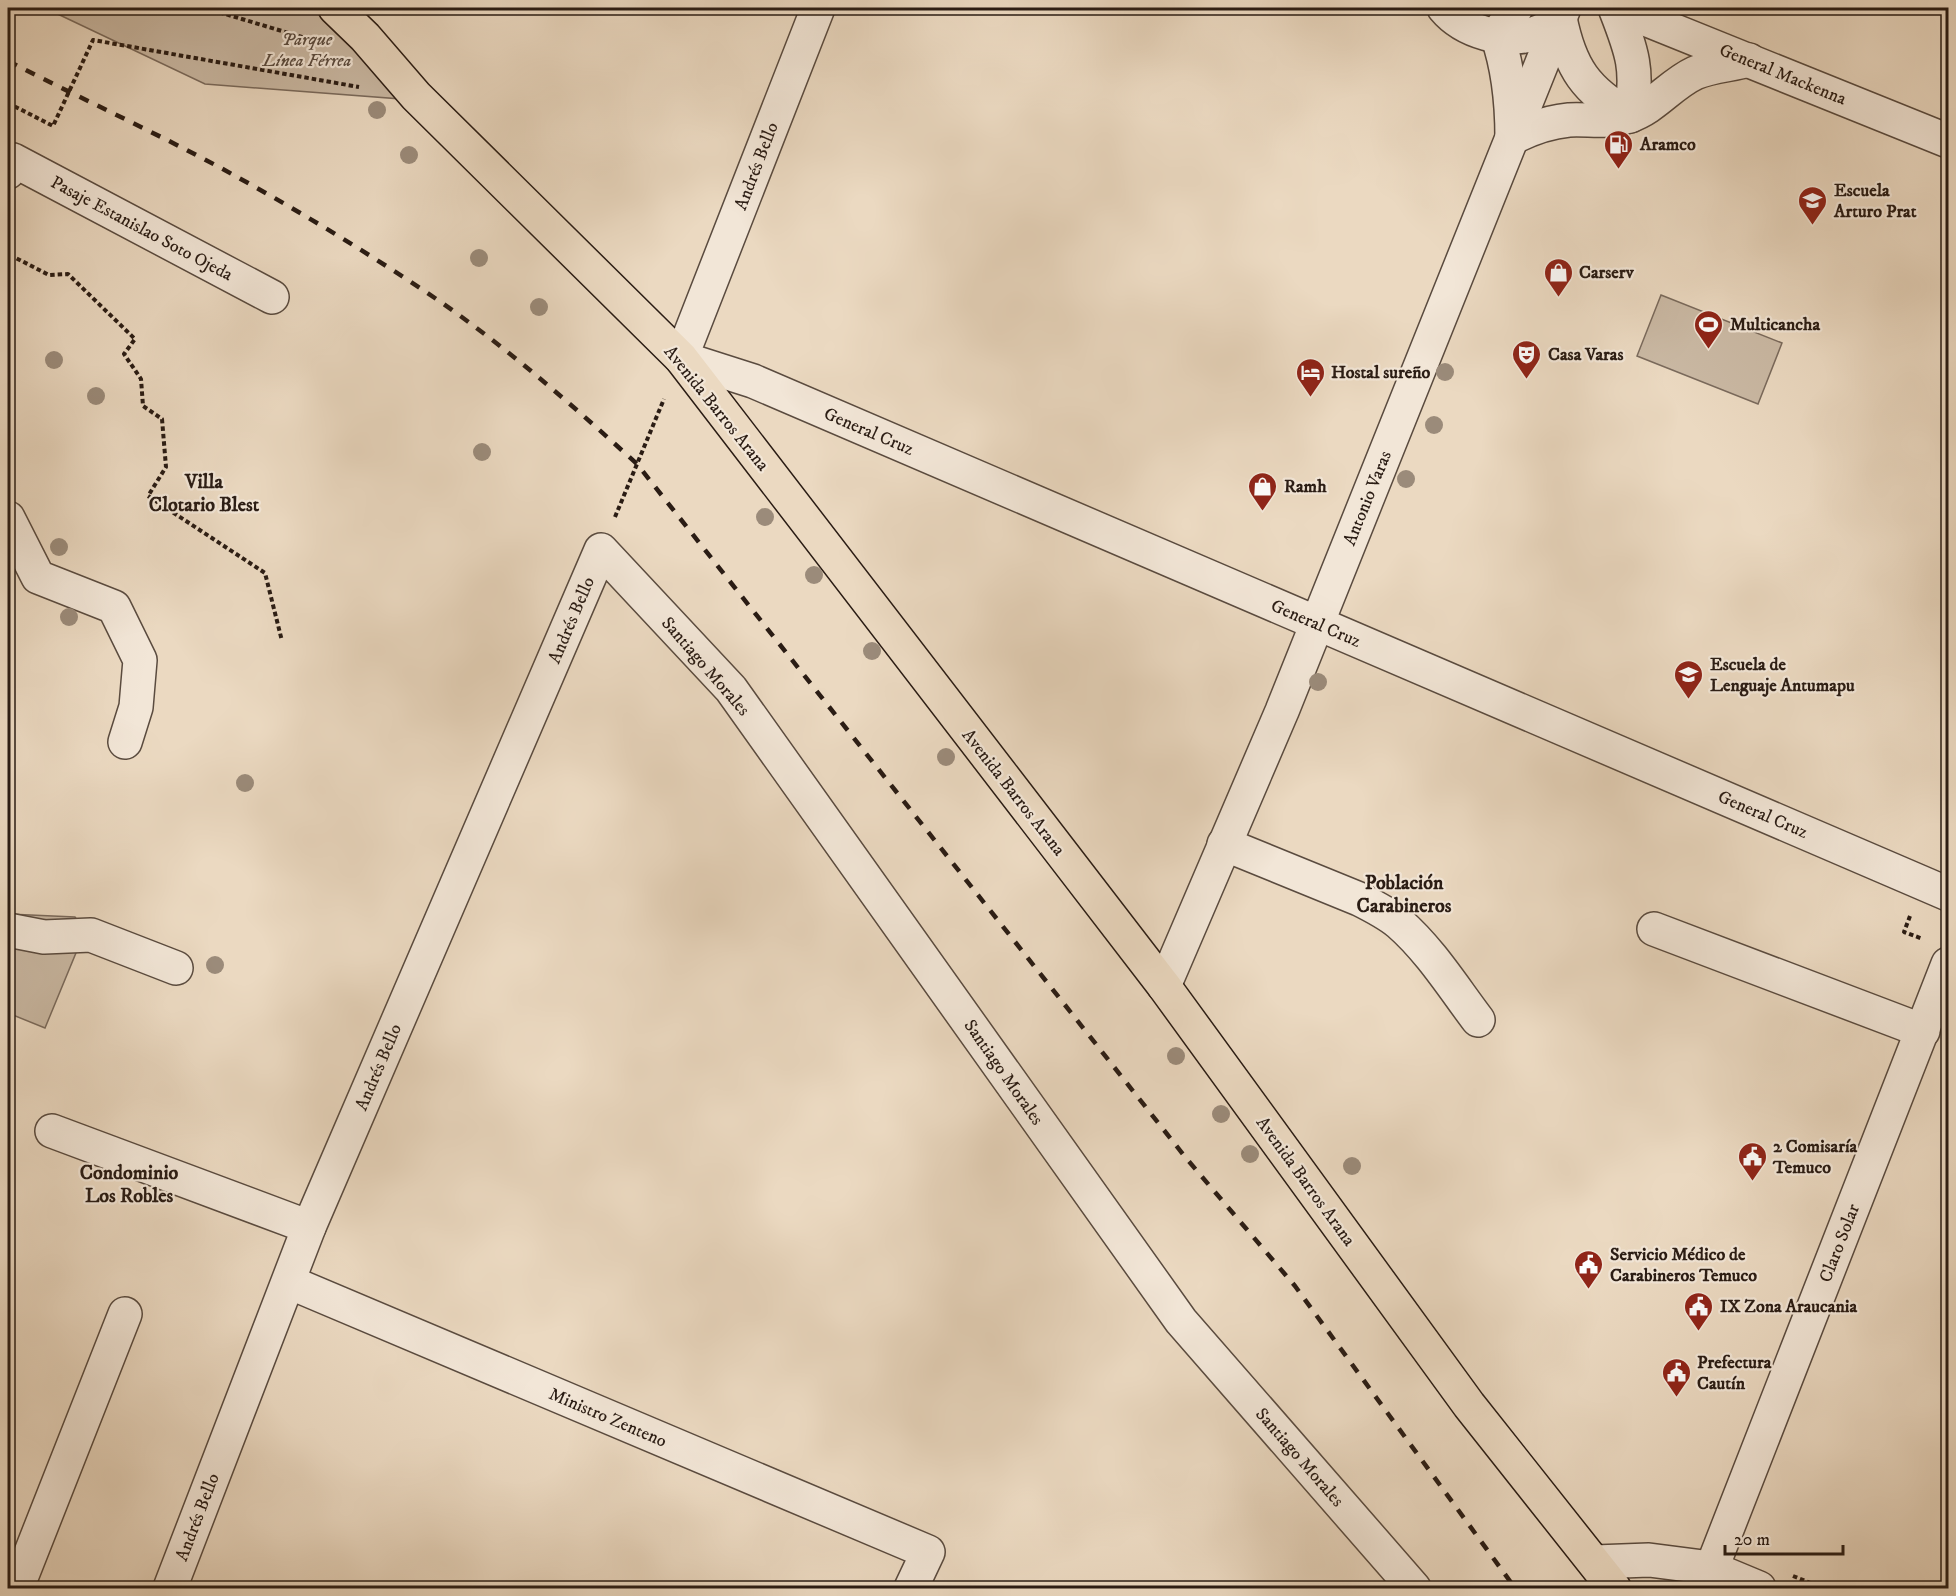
<svg xmlns="http://www.w3.org/2000/svg" width="1956" height="1596" font-family="'IM FELL DW Pica',serif">
<rect width="100%" height="100%" fill="#ebd9c1"/>
<filter id="stains"><feTurbulence type="fractalNoise" baseFrequency=".00333" numOctaves="4"/><feColorMatrix values="0 0 0 0 .2 0 0 0 0 .09 0 0 0 0 .02 0 0 0 .5 -.17"/></filter>
<radialGradient id="worn" r=".72"><stop offset=".6" stop-color="#630" stop-opacity="0"/><stop offset="1" stop-color="#630" stop-opacity=".3"/></radialGradient>
<g fill="#cab9a4" stroke="#7a6a5c" stroke-width="1.5">
<path d="M45,8H328L415,100L205,84Z"/>
<path d="M1661,295L1782,343L1758,404L1637,356Z"/>
<path d="M8,914L75,917L85,931L45,1028L8,1013Z"/>
</g>
<g fill="none" stroke-linecap="round" stroke-linejoin="round">
<defs>
<g id="minor">
<path d="M818,8L681,358L753,381L1948,894"/>
<path d="M1444,8C1464,32 1506,44 1536,33C1545,30 1553,24 1560,18C1570,68 1586,91 1630,116C1640,70 1631,49 1615,8"/>
<path d="M1516,8L1497,35C1509,69 1512,102 1512,138C1531,128 1548,122 1569,120C1590,119 1609,123 1629,116C1654,108 1671,84 1695,73C1711,66 1731,65 1749,60"/>
<path d="M1618,8L1948,141"/>
<path d="M8,172L13,160L272,297"/>
<path d="M8,518L38,577L114,607L140,660L136,707L125,742"/>
<path d="M1224,844L1359,899C1373,906 1387,913 1399,923C1430,950 1453,987 1478,1020"/>
<path d="M1654,929L1923,1031"/>
<path d="M8,930L44,937L91,935L176,968"/>
<path d="M1164,986L1282,711L1564,8"/>
<path d="M52,1131L309,1227"/>
<path d="M289,1282L928,1552L911,1588"/>
<path d="M1595,1562L1649,1560L1711,1568L1759,1588"/>
<path d="M17,1588L125,1314"/>
<path d="M170,1588L309,1227L601,550L731,689L1181,1321L1414,1588"/>
<path d="M1704,1588L1948,964"/>
</g>
<path id="major" d="M335,8L365,37L416,96L681,358L1164,986L1469,1405L1614,1588"/>
</defs>
<use href="#minor" stroke="#5a4b3f" stroke-width="36"/>
<use href="#major" stroke="#2a1c14" stroke-width="36"/>
<g stroke="#2a1c14" stroke-width="4" stroke-dasharray="4.5 3" stroke-linecap="butt">
<path d="M205,8L312,40"/>
<path d="M8,103L53,126L93,40L359,87"/>
<path d="M10,255L49,275L68,274L135,339L124,354L141,379L143,406L162,419L166,467L148,496L265,573L282,641"/>
<path d="M615,517L664,399"/>
<path d="M1910,916L1904,932L1923,939"/>
<path d="M1793,1576L1823,1588"/>
</g>
<use href="#minor" stroke="#f2e6d7" stroke-width="33"/>
<use href="#major" stroke="#ebd9c1" stroke-width="33"/>
<path stroke="#2a1c14" stroke-width="4.5" stroke-dasharray="10 10" stroke-linecap="butt" d="M8,61C78,97 150,130 219,167C289,205 360,248 426,292C502,343 570,403 637,464L1186,1158L1295,1286L1515,1588"/>
</g>
<g fill="#9b8b7a">
<circle cx="377" cy="110" r="9"/>
<circle cx="409" cy="155" r="9"/>
<circle cx="479" cy="258" r="9"/>
<circle cx="539" cy="307" r="9"/>
<circle cx="54" cy="360" r="9"/>
<circle cx="1445" cy="372" r="9"/>
<circle cx="96" cy="396" r="9"/>
<circle cx="1434" cy="425" r="9"/>
<circle cx="482" cy="452" r="9"/>
<circle cx="1406" cy="479" r="9"/>
<circle cx="765" cy="517" r="9"/>
<circle cx="59" cy="547" r="9"/>
<circle cx="814" cy="575" r="9"/>
<circle cx="69" cy="617" r="9"/>
<circle cx="872" cy="651" r="9"/>
<circle cx="1318" cy="682" r="9"/>
<circle cx="946" cy="757" r="9"/>
<circle cx="245" cy="783" r="9"/>
<circle cx="215" cy="965" r="9"/>
<circle cx="1176" cy="1056" r="9"/>
<circle cx="1221" cy="1114" r="9"/>
<circle cx="1250" cy="1154" r="9"/>
<circle cx="1352" cy="1166" r="9"/>
</g>
<defs>
<symbol id="fuel-pin" viewBox="-11 -11 22 30"><path d="M0 17L-7.5 6A9.5 9.5 0 1 1 7.5 6Z" fill="#8f2418" stroke="#f2e6d7"/><path d="M-5.5-6h7V0h2V4h1.3V-2.5L3-4.5l.8-.8L6-3V5H2.5V1h-1V6h-7ZM-4.2-4.7v3.2H.2V-4.7Z" fill="#fff"/></symbol>
<symbol id="school-pin" viewBox="-11 -11 22 30"><path d="M0 17L-7.5 6A9.5 9.5 0 1 1 7.5 6Z" fill="#8f2418" stroke="#f2e6d7"/><path d="M0-5L7-2L0 1L-7-2ZM-4 1L0 2.5L4 1V4Q0 6-4 4Z" fill="#fff"/></symbol>
<symbol id="shop-pin" viewBox="-11 -11 22 30"><path d="M0 17L-7.5 6A9.5 9.5 0 1 1 7.5 6Z" fill="#8f2418" stroke="#f2e6d7"/><path d="M-5-2.5h2.3a2.7 3.5 0 0 1 5.4 0H5L5.5 6h-11ZM-1.5-2.5h3a1.5 2.3 0 0 0-3 0Z" fill="#fff"/></symbol>
<symbol id="stadium-pin" viewBox="-11 -11 22 30"><path d="M0 17L-7.5 6A9.5 9.5 0 1 1 7.5 6Z" fill="#8f2418" stroke="#f2e6d7"/><path d="M0-5a6.5 5 0 1 0 0 10a6.5 5 0 1 0 0-10ZM-3.5-1.8h7v3.6h-7Z" fill="#fff"/></symbol>
<symbol id="theatre-pin" viewBox="-11 -11 22 30"><path d="M0 17L-7.5 6A9.5 9.5 0 1 1 7.5 6Z" fill="#8f2418" stroke="#f2e6d7"/><path d="M-5-5.5Q0-4 5-5.5V0Q5 5 0 6Q-5 5-5 0ZM-3.3-2.5H-1v1.5H-3.3ZM1-2.5H3.3v1.5H1ZM-2.8 1Q0 5.5 2.8 1Z" fill="#fff"/></symbol>
<symbol id="hotel-pin" viewBox="-11 -11 22 30"><path d="M0 17L-7.5 6A9.5 9.5 0 1 1 7.5 6Z" fill="#8f2418" stroke="#f2e6d7"/><path d="M-6-4.5h1.5V1H6V5H4.5V3h-9V5H-6ZM-4 0a1.8 1.8 0 1 1 3.6 0ZM.5 0V-2.5h3Q6-2.5 6 0Z" fill="#fff"/></symbol>
<symbol id="civic-pin" viewBox="-11 -11 22 30"><path d="M0 17L-7.5 6A9.5 9.5 0 1 1 7.5 6Z" fill="#8f2418" stroke="#f2e6d7"/><path d="M-.6-6.5H3V-4.5H.6V-3L4-1V1h2V6H-6V1h2V-1L-.6-3ZM-1.2 2.5V6h2.4V2.5Z" fill="#fff"/></symbol>
</defs>
<g fill-rule="evenodd">
<use href="#fuel-pin" x="1602" y="128" width="33" height="45"/>
<use href="#school-pin" x="1796" y="184" width="33" height="45"/>
<use href="#shop-pin" x="1542" y="256" width="33" height="45"/>
<use href="#stadium-pin" x="1692" y="308" width="33" height="45"/>
<use href="#theatre-pin" x="1510" y="338" width="33" height="45"/>
<use href="#hotel-pin" x="1294" y="356" width="33" height="45"/>
<use href="#shop-pin" x="1246" y="470" width="33" height="45"/>
<use href="#school-pin" x="1672" y="658" width="33" height="45"/>
<use href="#civic-pin" x="1736" y="1140" width="33" height="45"/>
<use href="#civic-pin" x="1572" y="1248" width="33" height="45"/>
<use href="#civic-pin" x="1682" y="1290" width="33" height="45"/>
<use href="#civic-pin" x="1660" y="1356" width="33" height="45"/>
</g>
<g text-anchor="middle" stroke-width="4.5" stroke-linejoin="round" paint-order="stroke">
<g font-size="18" font-style="italic" fill="#5a4b3f" stroke="#f2e6d7">
<text x="307" y="45">Parque<tspan x="307" dy="21">Línea Férrea</tspan></text>
</g>
<g font-size="18" fill="#2a1c14" stroke="#f2e6d7">
<text transform="translate(1783 74) rotate(22)" y="6">General Mackenna</text>
<text transform="translate(756 166) rotate(-69)" y="6">Andrés Bello</text>
<text transform="translate(142 228) rotate(28)" y="6">Pasaje Estanislao Soto Ojeda</text>
<text transform="translate(717 408) rotate(51)" y="6">Avenida Barros Arana</text>
<text transform="translate(869 431) rotate(23)" y="6">General Cruz</text>
<text transform="translate(1367 498) rotate(-68)" y="6">Antonio Varas</text>
<text transform="translate(571 620) rotate(-67)" y="6">Andrés Bello</text>
<text transform="translate(1316 623) rotate(23)" y="6">General Cruz</text>
<text transform="translate(706 666) rotate(49)" y="6">Santiago Morales</text>
<text transform="translate(1014 792) rotate(52)" y="6">Avenida Barros Arana</text>
<text transform="translate(1763 814) rotate(23)" y="6">General Cruz</text>
<text transform="translate(378 1067) rotate(-67)" y="6">Andrés Bello</text>
<text transform="translate(1004 1072) rotate(55)" y="6">Santiago Morales</text>
<text transform="translate(1306 1181) rotate(54)" y="6">Avenida Barros Arana</text>
<text transform="translate(1839 1243) rotate(-69)" y="6">Claro Solar</text>
<text transform="translate(608 1417) rotate(23)" y="6">Ministro Zenteno</text>
<text transform="translate(1300 1457) rotate(49)" y="6">Santiago Morales</text>
<text transform="translate(197 1517) rotate(-69)" y="6">Andrés Bello</text>
</g>
<g font-size="18" font-weight="bold" fill="#2a1c14" stroke="#f2e6d7" text-anchor="start">
<text x="1640" y="150">Aramco</text>
<text x="1834" y="196">Escuela<tspan x="1834" dy="21">Arturo Prat</tspan></text>
<text x="1579" y="278">Carserv</text>
<text x="1730" y="330">Multicancha</text>
<text x="1548" y="360">Casa Varas</text>
<text x="1331" y="378">Hostal sureño</text>
<text x="1284" y="492">Ramh</text>
<text x="1710" y="670">Escuela de<tspan x="1710" dy="21">Lenguaje Antumapu</tspan></text>
<text x="1773" y="1152">2 Comisaría<tspan x="1773" dy="21">Temuco</tspan></text>
<text x="1610" y="1260">Servicio Médico de<tspan x="1610" dy="21">Carabineros Temuco</tspan></text>
<text x="1720" y="1312">IX Zona Araucania</text>
<text x="1697" y="1368">Prefectura<tspan x="1697" dy="21">Cautín</tspan></text>
</g>
<g font-size="20" font-weight="bold" fill="#2a1c14" stroke="#f2e6d7">
<text x="204" y="488">Villa<tspan x="204" dy="23">Clotario Blest</tspan></text>
<text x="1404" y="889">Población<tspan x="1404" dy="23">Carabineros</tspan></text>
<text x="129" y="1179">Condominio<tspan x="129" dy="23">Los Robles</tspan></text>
</g>
</g>
<rect width="1956" height="1596" fill="none" stroke="#ebd9c1" stroke-width="30"/>
<rect x="9" y="9" width="1938" height="1578" fill="none" stroke="#2a1c14" stroke-width="3"/>
<rect x="15" y="15" width="1926" height="1566" fill="none" stroke="#2a1c14" stroke-width="1.5"/>
<path d="M1725 1545v9h118v-9" fill="none" stroke="#2a1c14" stroke-width="3"/>
<text x="1734" y="1545" font-size="18" fill="#2a1c14" stroke="#f2e6d7" stroke-width="4.5" paint-order="stroke">20 m</text>
<rect width="100%" height="100%" filter="url(#stains)"/>
<rect width="100%" height="100%" fill="url(#worn)"/>
</svg>
